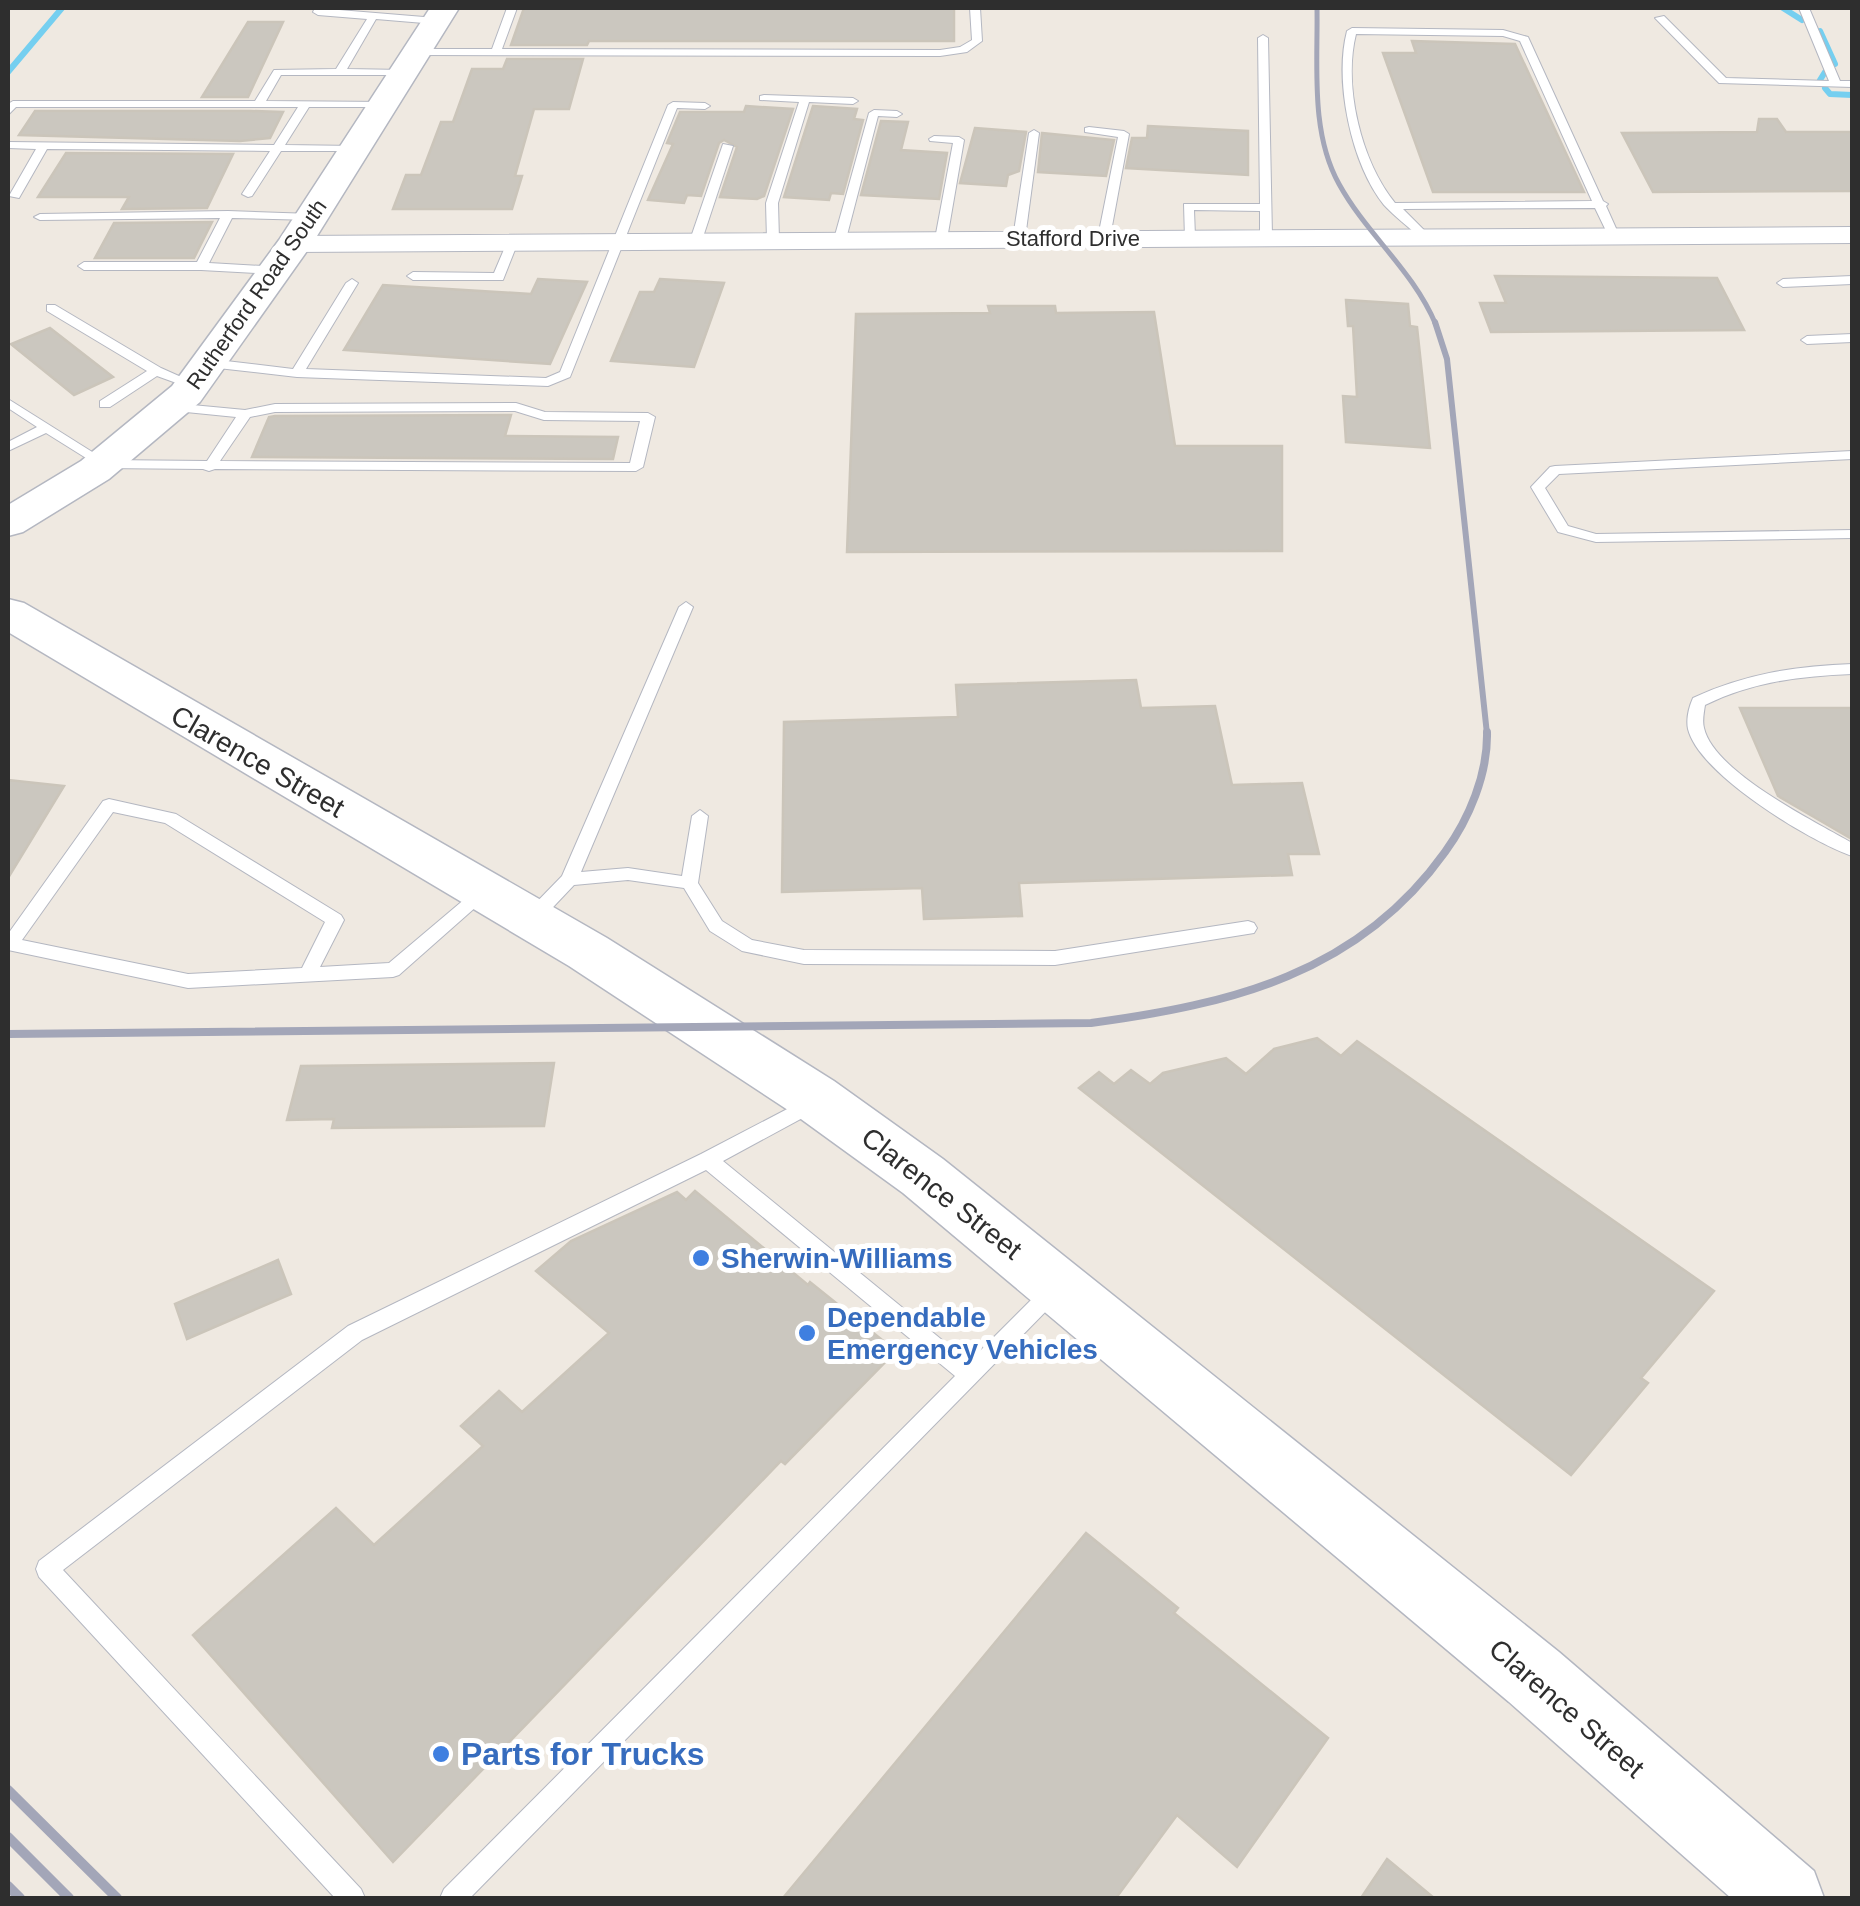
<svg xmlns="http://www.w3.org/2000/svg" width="1860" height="1906" font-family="Helvetica,sans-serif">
<rect width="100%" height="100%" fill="#efe9e1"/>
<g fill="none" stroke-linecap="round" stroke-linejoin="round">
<g stroke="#75cff0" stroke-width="6">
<path d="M1783,8L1802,20"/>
<path d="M1820,31L1835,64"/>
<path d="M8,72L62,8"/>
<path d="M1820,80L1825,72"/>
<path d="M1825,88L1830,94L1852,95"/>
</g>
</g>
<g fill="#cbc7bf" stroke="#cbc5ba" stroke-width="2.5">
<path d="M524,8H954V41H589L587,45H511Z"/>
<path d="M248,22H283L248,97H202Z"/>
<path d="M1412,41L1515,44L1584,192H1433L1383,53H1416Z"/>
<path d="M507,59H583L569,109H534L515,176H522L512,209H393L406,175H421L441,122H453L472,69H503Z"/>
<path d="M746,106L793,109L764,196L757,199L720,197L737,147L724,140L719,143L701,196L687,195L684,203L648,200L673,144L667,143L680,112H744Z"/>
<path d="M813,106L857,109L854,119L863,120L843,194L831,193L829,200L784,197Z"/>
<path d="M35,111H250L283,112L270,138L240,141L19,135Z"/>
<path d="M1759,119H1777L1786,132H1852V191L1653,192L1622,133L1757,132Z"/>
<path d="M881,121L908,122L901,150L947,153L939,199L861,195Z"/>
<path d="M1148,126L1248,131V175L1126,168L1132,138H1147Z"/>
<path d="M975,128L1026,132L1019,171L1008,175L1006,186L960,183Z"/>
<path d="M1042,133L1114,140L1106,176L1038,172Z"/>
<path d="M66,153L233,154L207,208L122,209L129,197H38Z"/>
<path d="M212,222L194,258H95L114,223Z"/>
<path d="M1495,276L1717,278L1744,330L1491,332L1480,303H1506Z"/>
<path d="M538,279L587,282L550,364L344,350L383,285L531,294Z"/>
<path d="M660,279L724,283L694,367L611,361L640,292H654Z"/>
<path d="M1346,300L1408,304L1410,326L1417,327L1430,448L1346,442L1343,396L1357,397L1353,326H1348Z"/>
<path d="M988,306H1055L1056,313L1154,312L1175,446H1282V551L847,552L856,314L990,313Z"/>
<path d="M50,328L113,377L74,395L11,344Z"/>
<path d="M511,415L505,436L618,437L613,459L252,457L269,417L275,416Z"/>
<path d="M1136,680L1141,708L1215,706L1232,785L1302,783L1319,854H1288L1292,875L1019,883L1022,916L924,919L922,888L782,892L784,722L958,717L956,685Z"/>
<path d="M1740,708H1852V839L1778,796Z"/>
<path d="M8,780L64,786L8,878Z"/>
<path d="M1317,1038L1341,1056L1357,1041L1714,1291L1641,1378L1648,1383L1571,1475L1079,1088L1099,1072L1114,1084L1131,1070L1150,1084L1163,1073L1226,1058L1246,1074L1274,1049Z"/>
<path d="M554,1063L544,1126L332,1128L334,1119L287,1120L301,1066Z"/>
<path d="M695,1191L808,1285L810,1282L896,1351L785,1464L781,1461L393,1862L193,1635L336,1508L374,1545L483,1446L461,1426L499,1391L522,1412L609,1333L536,1271L571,1241L677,1192L686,1200Z"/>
<path d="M278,1260L291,1294L187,1339L175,1304Z"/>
<path d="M1086,1533L1178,1608L1174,1613L1328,1738L1237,1867L1177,1815L1116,1898H783Z"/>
<path d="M1387,1859L1434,1898H1361Z"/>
</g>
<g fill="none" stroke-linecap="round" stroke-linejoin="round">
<defs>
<g id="lane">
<path d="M315,8L436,18L441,21L436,24L376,19L347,69L403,70L408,73L407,75H281L266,101L386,102V106L382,107H309L285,145L355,146L361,149L359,151H281L252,196L248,197L242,194L270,151L47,149L19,198L9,196L36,149L8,148V142L274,145L298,107H16L8,115V104L13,101H255L274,70L336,69L367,19L318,15L313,12Z"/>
<path d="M507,8H517L502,49L940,50L960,47L972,40L970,8H980L982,41L967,52L940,56L417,55L412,52L417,49H492Z"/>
<path d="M1799,8H1809L1840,81H1852V87L1719,83L1655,18L1664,16L1726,78L1829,81Z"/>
<path d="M1352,28L1503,30L1528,37L1603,201L1608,204L1606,206L1619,235L1617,237H1609L1595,208L1403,209L1429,235L1419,237C1408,226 1395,217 1384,205C1351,164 1334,81 1347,31ZM1356,34L1503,36L1520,41L1592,201L1395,203C1361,161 1343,86 1356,34Z"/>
<path d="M1263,35L1268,38L1272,236L1266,240L1260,236V211L1194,210L1195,237L1185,239L1184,204H1260L1258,38Z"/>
<path d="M764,95L853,98L858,101L853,104L809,102L778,203L779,240L773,244L767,240L766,203L799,102L760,100V96Z"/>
<path d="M673,102L705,103L710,106L705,109L677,108L570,377L548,386L297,377L209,367L203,363L209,359L293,369L346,283L352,279L358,283L306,369L546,378L560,372L668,105Z"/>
<path d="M874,110L897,111L902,114L897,117L878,116L846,239L836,241L834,239L869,113Z"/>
<path d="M1089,127L1124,131L1129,134L1110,237L1104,241L1098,237L1118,137L1085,132V128Z"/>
<path d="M1034,130L1039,133L1025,238L1019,242L1013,238L1029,133Z"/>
<path d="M934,136L959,137L964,140L947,239L941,243L935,239L953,143L930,141L929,139Z"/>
<path d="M723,144L733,146L702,240L692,242L690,240Z"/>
<path d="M228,211L312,214L318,217L312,220L232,218L209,263L280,267V273L276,274L201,270H84L78,266L84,262H197L220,218L40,220L34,217L40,214Z"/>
<path d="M508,240L518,242L503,280H413L407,276L413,272L494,273Z"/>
<path d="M1852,276V284L1783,287L1777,283L1783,279Z"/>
<path d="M47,305H55L161,368L199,385L193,389L157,376L110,407H100V401L147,371L47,311Z"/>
<path d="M1852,334V342L1807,344L1801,340L1807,336Z"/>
<path d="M8,399L105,460L207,461L236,417L166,410V404L171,403L245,410L275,404L516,403L545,412L648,413L655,417L643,467L636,471L215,469L209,471L203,469L102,468L46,433L8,451V442L37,427L8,408ZM515,411L544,420L640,421L630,463L220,461L250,417L275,412Z"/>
<path d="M1852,451V459L1559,474L1545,488L1568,526L1596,534L1852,530V538L1596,542L1558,532L1531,487L1550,467L1555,466Z"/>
<path d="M686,602L693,607L581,872L628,868L682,876L692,816L700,810L708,816L698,883L722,921L752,940L804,950L1055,951L1248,921L1254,923L1257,928L1254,933L1055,965L804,964L742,951L710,931L684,888L628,880L574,885L538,923H526L523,918L526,913L562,876L679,607Z"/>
<path d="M1852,664V674C1800,676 1752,682 1705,705C1704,712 1702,721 1704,728C1714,772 1814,821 1852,843V856C1809,841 1699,774 1688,729C1686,719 1689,707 1693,698C1744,674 1796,666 1852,664Z"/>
<path d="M109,799L176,814L341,915L344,920L320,967L389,963L479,887H491L494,891L399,975L393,977L188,988L8,950V934L103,801ZM113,812L165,823L325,922L302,968L188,974L22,940Z"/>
<path d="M812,1096L819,1099L821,1104L819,1109L723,1161L969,1362L1047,1284L1054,1281L1061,1284L1064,1290L1061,1296L470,1898H440L444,1889L955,1376L706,1170L362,1340L63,1570L361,1889L365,1898H335L39,1577L36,1569L39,1561L348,1326L701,1154Z"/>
</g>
<path id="street" d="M1852,227V243L294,252L281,244L294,236Z"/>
<g id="secondary">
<path d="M430,8H459L312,244L200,402L109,479L23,532L8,536V505L81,461L172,386L279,240Z"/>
<path d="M8,599L24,603L607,938L834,1081L943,1159L1559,1652L1814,1871L1824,1898H1731L1509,1702L903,1193L794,1114L569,966L8,632Z"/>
</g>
</defs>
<use href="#lane" stroke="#b4b7c1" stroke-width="2"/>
<use href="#street" stroke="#b4b7c1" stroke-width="2"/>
<use href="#secondary" stroke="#b4b7c1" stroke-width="3"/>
<use href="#lane" fill="#fff" fill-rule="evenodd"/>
<use href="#street" fill="#fff" fill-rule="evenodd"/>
<use href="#secondary" fill="#fff" fill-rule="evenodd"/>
<path stroke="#a3a6b8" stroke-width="5" d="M1317,8C1318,65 1310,132 1339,184C1367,235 1413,270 1436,325"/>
<path stroke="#a3a6b8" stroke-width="6" d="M1435,322L1447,359L1487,734"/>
<path stroke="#a3a6b8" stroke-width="8" d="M8,1034L1091,1023C1231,1004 1358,974 1445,852C1469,819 1488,774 1487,732"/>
<g stroke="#a3a6b8" stroke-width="10">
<path d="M8,1790L117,1898"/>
<path d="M8,1837L69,1898"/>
<path d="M8,1886L20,1898"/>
</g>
</g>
<g fill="#3f7fe0" stroke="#fff" stroke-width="4">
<circle cx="701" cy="1258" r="10"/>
<circle cx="807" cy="1333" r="10"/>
<circle cx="441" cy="1754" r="10"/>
</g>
<g text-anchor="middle" stroke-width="10" stroke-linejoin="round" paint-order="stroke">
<g font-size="22" fill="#2e2e2e" stroke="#fff">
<text x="1073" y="246">Stafford Drive</text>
<text transform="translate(256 294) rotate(-55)" y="8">Rutherford Road South</text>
</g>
<g font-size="28" fill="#2e2e2e" stroke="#fff">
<text transform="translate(258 761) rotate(30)" y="10">Clarence Street</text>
<text transform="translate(942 1193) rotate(38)" y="10">Clarence Street</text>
<text transform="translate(1567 1708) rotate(41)" y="10">Clarence Street</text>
</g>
<g font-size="28" font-weight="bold" fill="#366cbe" stroke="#fff" text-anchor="start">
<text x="721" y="1268">Sherwin-Williams</text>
<text x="827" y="1327">Dependable<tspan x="827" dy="32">Emergency Vehicles</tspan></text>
</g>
<g font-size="32" font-weight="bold" fill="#366cbe" stroke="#fff" text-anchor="start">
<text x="461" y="1765">Parts for Trucks</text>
</g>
</g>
<rect width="1860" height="1906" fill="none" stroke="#2e2e2e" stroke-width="20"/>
</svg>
